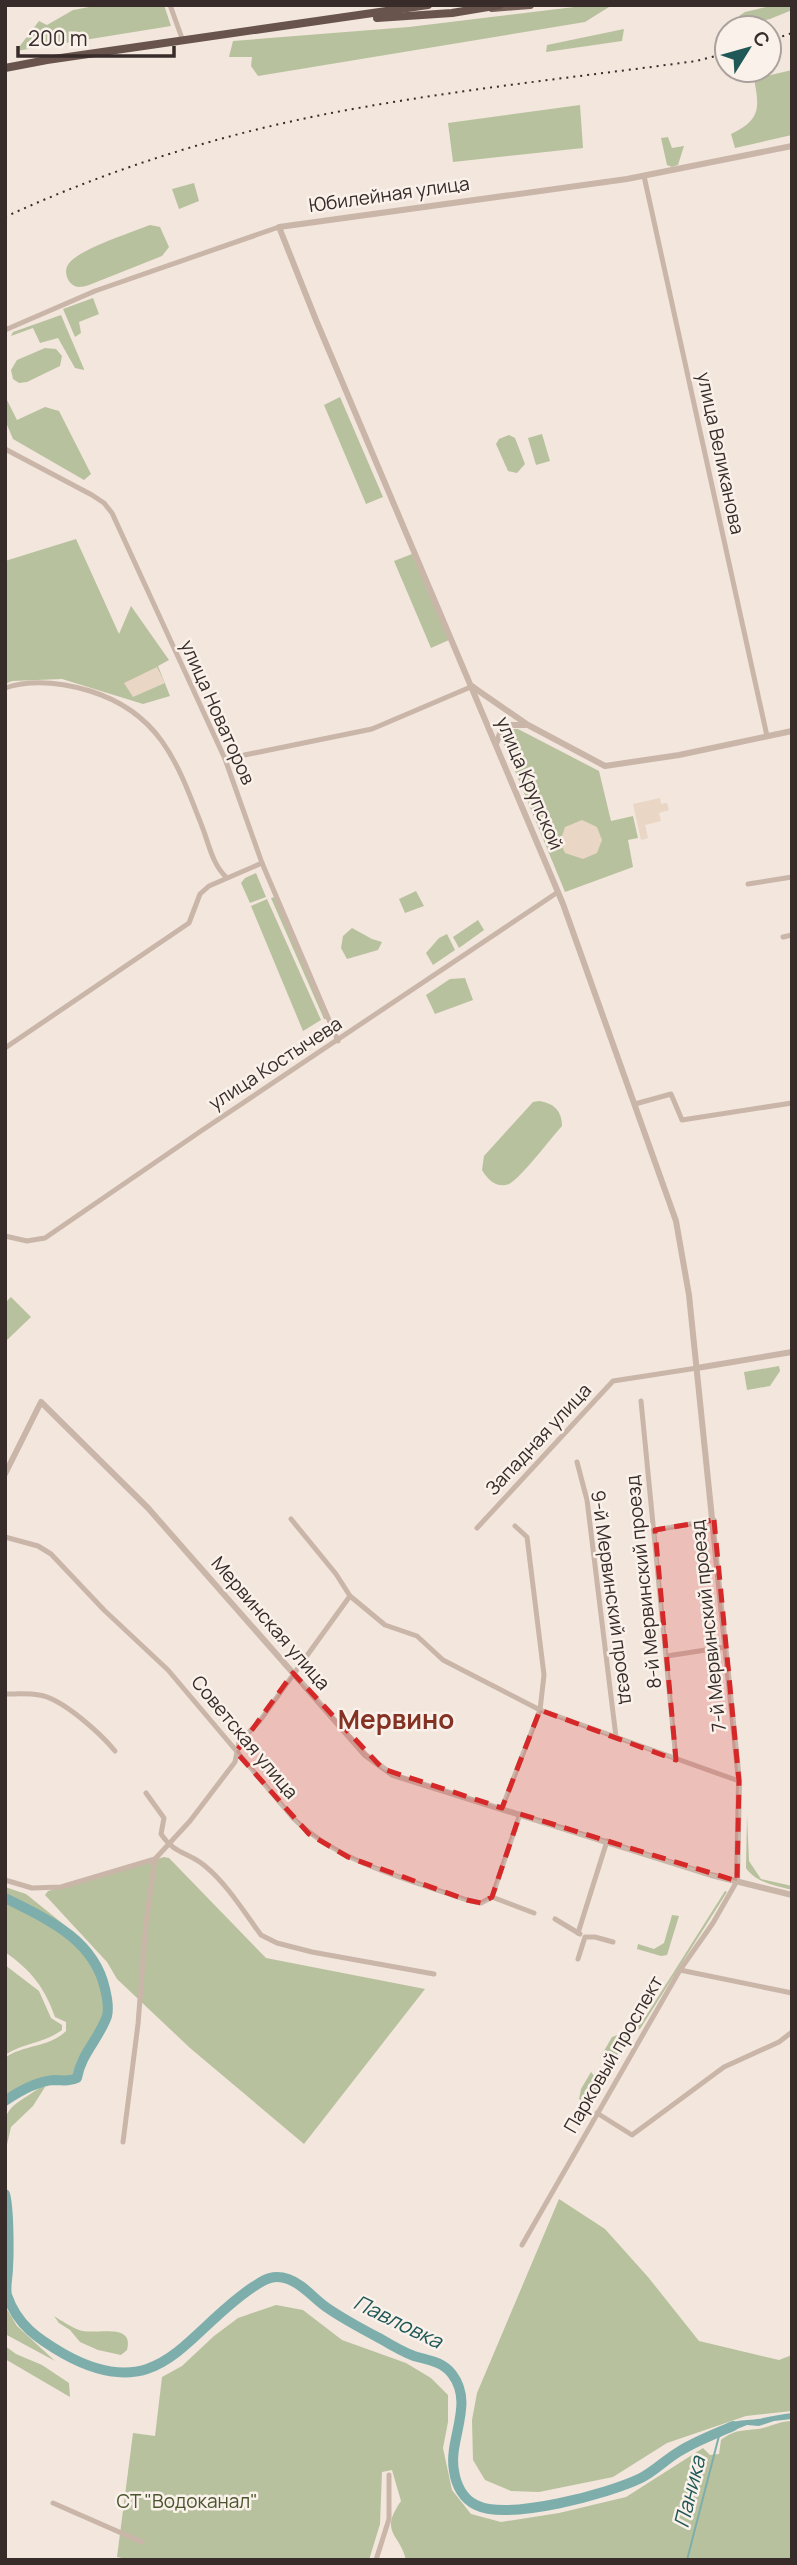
<svg xmlns="http://www.w3.org/2000/svg" width="797" height="2565" font-family="Manrope,sans-serif">
<rect width="100%" height="100%" fill="#f2e6dd"/>
<g fill="#b8c19d">
<path d="M100,5H164L171,26L16,51L39,21L47,25L73,10Z"/>
<path d="M591,5L609,7L585,22L258,76L251,66L252,57H229L233,41L409,27Z"/>
<path d="M774,5H792V10L770,19L741,25L739,16L745,12Z"/>
<path d="M624,29L622,41L546,52L547,45Z"/>
<path d="M792,70V135L735,148L731,134C760,120 760,109 754,79Z"/>
<path d="M580,105L583,148L453,162L448,123Z"/>
<path d="M668,137L672,148L684,146L678,165L672,167L667,165L661,138Z"/>
<path d="M194,183L199,201L179,209L172,189Z"/>
<path d="M150,225L160,227L169,247L162,256L89,285C86,286 82,287 78,287C67,285 62,270 70,262C83,248 130,233 150,225Z"/>
<path d="M93,298L99,314L79,322L81,333L75,337L63,309Z"/>
<path d="M61,315L84,369V370L75,368L58,338L40,343L33,328L11,336L13,332Z"/>
<path d="M45,348L56,349L62,356L60,366L27,382L19,383L13,379L11,370L17,360Z"/>
<path d="M5,396L17,420L45,407L59,411L91,474L84,480L13,439L5,420Z"/>
<path d="M340,397L383,497L366,504L324,405Z"/>
<path d="M542,434L550,461L536,465L528,438Z"/>
<path d="M509,435L515,438L525,464L517,473L508,471L496,444L499,439Z"/>
<path d="M76,539L119,634L131,606L169,660L158,666L170,696L143,704L62,679L12,681L5,684V561Z"/>
<path d="M412,554L449,640L431,648L394,561Z"/>
<path d="M509,729H518L599,771L611,821L633,816L638,838L628,840L633,867L565,892L503,742L504,732Z"/>
<path d="M256,873L266,897L250,903L241,883L245,878Z"/>
<path d="M416,891L424,906L405,913L399,899Z"/>
<path d="M275,897L327,1019H324L271,898Z"/>
<path d="M267,899L321,1020L303,1031L251,906Z"/>
<path d="M478,920L484,930L459,948L453,937Z"/>
<path d="M352,928L372,939L382,942L378,950L347,959L341,948L343,936Z"/>
<path d="M447,934L455,950L433,965L426,953L439,938Z"/>
<path d="M465,978L473,1000L435,1014L426,995L450,979Z"/>
<path d="M539,1101C554,1103 562,1111 562,1126C551,1138 521,1178 509,1184C497,1189 487,1179 482,1170L484,1156L533,1102Z"/>
<path d="M11,1297L31,1317L7,1340L5,1338V1303Z"/>
<path d="M779,1366L780,1371L770,1386L747,1390L744,1372Z"/>
<path d="M747,1816L749,1861L761,1879L792,1886V1890C775,1885 756,1883 746,1868Z"/>
<path d="M164,1857L169,1858L266,1958L425,1989L304,2144L190,2048L117,1979L107,1962L45,1895L48,1891Z"/>
<path d="M5,1887L26,1894L67,1927L71,1935L81,1942L94,1961L103,1978L108,2014L94,2044L87,2049L85,2059L79,2066L77,2078C68,2082 63,2080 54,2080C38,2081 18,2092 5,2101V2058C24,2044 49,2048 66,2031V2022L55,2017C45,1988 31,1970 5,1952Z"/>
<path d="M725,1891L727,1892L640,2029L633,2032L644,2019Z"/>
<path d="M672,1915L679,1916L667,1955L661,1956L637,1949L638,1944L654,1949L664,1943Z"/>
<path d="M5,1965L39,1991L51,2018L62,2025V2030C45,2043 22,2043 5,2055Z"/>
<path d="M623,2033L628,2035L612,2065L608,2056L600,2058L612,2037Z"/>
<path d="M591,2072L596,2078H604L588,2107L579,2099L581,2089Z"/>
<path d="M41,2087H45L33,2106L11,2127L6,2149C1,2106 9,2109 41,2087Z"/>
<path d="M559,2199L605,2229L648,2277L699,2341L779,2360L792,2355V2411L746,2416L667,2443L613,2477L539,2492L511,2491L485,2480L473,2460L472,2420L477,2393Z"/>
<path d="M276,2305L303,2310L342,2340L406,2363L431,2378L448,2395V2422L443,2448L452,2490L471,2514L501,2522L559,2513L626,2497L703,2448L710,2455L719,2454L721,2440C735,2429 743,2431 758,2429C770,2427 780,2421 792,2421V2560H406C399,2532 379,2533 401,2501L392,2470L382,2472L380,2524L369,2560H132L117,2557L133,2433L155,2436L162,2377L182,2366L214,2336L238,2318Z"/>
<path d="M5,2306L17,2326L55,2361L5,2334Z"/>
<path d="M54,2316C62,2321 71,2327 79,2330C93,2336 135,2321 127,2350L121,2355L98,2350L80,2342L70,2330L59,2323Z"/>
<path d="M5,2346L16,2354L42,2365L69,2383L70,2397L5,2359Z"/>
</g>
<g fill="#e9d6c5">
<path d="M157,667L165,683L133,697L124,683Z"/>
<path d="M660,798L661,804L667,803L669,810L659,813L661,821L645,825L648,838L641,840L633,804Z"/>
<path d="M582,820L597,827L602,840L597,853L583,859L565,853L560,842L565,827Z"/>
</g>
<path fill="#7daeac" d="M792,2413V2419L774,2421L759,2426L747,2425L720,2436C724,2416 749,2422 763,2418C773,2416 782,2414 792,2413Z"/>
<g fill="none" stroke-linecap="round" stroke-linejoin="round">
<path stroke="#7daeac" stroke-width="2" d="M687,2560L720,2432"/>
<g stroke="#7daeac" stroke-width="10">
<path d="M5,1898C47,1919 94,1939 105,1989C107,1997 109,2008 107,2016C99,2039 81,2054 77,2078C68,2082 63,2080 54,2080C38,2081 18,2092 5,2101"/>
<path d="M5,2194C9,2208 9,2253 8,2268C8,2276 5,2287 7,2295C17,2325 38,2339 64,2354C161,2408 185,2332 253,2287C265,2279 274,2274 288,2279C303,2284 313,2298 326,2307C343,2319 362,2329 381,2339C391,2345 403,2352 414,2356C427,2360 442,2361 452,2374C475,2404 448,2439 454,2471C456,2485 463,2499 476,2505C508,2521 608,2494 641,2478C655,2471 666,2459 680,2451C696,2441 715,2434 733,2426"/>
</g>
<g stroke="#cab5a9" stroke-width="5">
<path d="M170,5L183,41"/>
<path d="M644,176L767,736"/>
<path d="M5,330L95,291L279,227"/>
<path d="M5,449L92,495L104,503L112,513L225,759L262,863L338,1041"/>
<path d="M5,688C32,679 63,683 90,691C161,713 178,764 203,829C209,845 213,865 226,877"/>
<path d="M225,759L372,729L473,686"/>
<path d="M748,884L792,877"/>
<path d="M783,937L792,935"/>
<path d="M5,1048L189,923L200,894L209,886L262,863"/>
<path d="M635,1104L671,1094L682,1120L792,1103"/>
<path d="M5,1236L27,1241L45,1238L201,1131L558,892"/>
<path d="M641,1401L676,1760"/>
<path d="M577,1462L587,1500L616,1737"/>
<path d="M291,1519L336,1574L350,1596L385,1625L417,1636L443,1660L540,1710L739,1781"/>
<path d="M477,1528L613,1381L697,1368"/>
<path d="M655,1530L714,1520"/>
<path d="M5,1537L38,1546L51,1554L104,1610L168,1670L293,1818C339,1863 407,1879 467,1900L481,1903L492,1897L520,1814"/>
<path d="M667,1656L725,1647"/>
<path d="M5,1694C16,1694 29,1693 39,1695C62,1698 101,1734 115,1751"/>
<path d="M146,1793L164,1818L161,1834C174,1854 190,1853 205,1866C227,1884 244,1912 261,1935L277,1943L312,1952L434,1974"/>
<path d="M502,1808L540,1710L544,1675L527,1537L515,1526"/>
<path d="M5,1880L32,1888L61,1887L155,1859L190,1821L235,1762L239,1742L259,1722L350,1596"/>
<path d="M492,1897L534,1913"/>
<path d="M555,1919L580,1934"/>
<path d="M578,1933L607,1841"/>
<path d="M578,1959L585,1937H595L613,1942"/>
<path d="M680,1970L792,1993"/>
<path d="M597,2113L632,2135L724,2067L779,2042L792,2032"/>
<path d="M123,2142L138,2024L146,1923L155,1859"/>
<path d="M522,2245L680,1970L713,1923L737,1881"/>
<path d="M53,2503L142,2542"/>
<path d="M376,2560L389,2519V2475"/>
</g>
<g stroke="#cab5a9" stroke-width="6">
<path d="M473,687L528,725L605,766L679,755L792,731"/>
<path d="M496,744L501,731L507,725H525"/>
<path d="M697,1368L792,1352"/>
<path d="M5,1474L41,1402L148,1508L365,1755L393,1775L711,1875L792,1895"/>
<path d="M737,1881L739,1781L689,1295L676,1221L563,904L316,320L279,227L627,179L792,146"/>
</g>
<path stroke="#79625a" stroke-width="8" d="M492,8L530,5"/>
<g stroke="#68544d" stroke-width="8">
<path d="M377,18L452,13L500,5"/>
<path d="M5,68L47,60L428,5"/>
</g>
<g stroke="#372c29" stroke-width="2" stroke-dasharray="2 5" stroke-linecap="butt">
<path d="M769,41L792,33"/>
<path d="M5,217C120,164 245,127 370,106C478,87 587,76 696,61L727,53"/>
</g>
</g>
<path fill="#d62828" fill-opacity="0.2" stroke="#d62828" stroke-width="5" stroke-dasharray="14 9" stroke-linejoin="round" d="M714,1520L739,1781L737,1881L520,1814L492,1897L481,1903L467,1900L348,1857L309,1834L236,1752L293,1673L383,1769L502,1808L540,1710L676,1760L655,1530Z"/>
<g text-anchor="middle" stroke-width="5" stroke-linejoin="round" paint-order="stroke">
<g font-size="19" fill="#372c29" stroke="#f9f1ea">
<text transform="translate(389 194) rotate(-8)" y="7">Юбилейная улица</text>
<text transform="translate(721 453) rotate(78)" y="7">улица Великанова</text>
<text transform="translate(218 712) rotate(66)" y="7">улица Новаторов</text>
<text transform="translate(530 783) rotate(67)" y="7">улица Крупской</text>
<text transform="translate(275 1063) rotate(-33)" y="7">улица Костычева</text>
<text transform="translate(538 1439) rotate(-47)" y="7">Западная улица</text>
<text transform="translate(643 1582) rotate(-96)" y="7">8-й Мервинский проезд</text>
<text transform="translate(613 1597) rotate(82)" y="7">9-й Мервинский проезд</text>
<text transform="translate(271 1623) rotate(49)" y="7">Мервинская улица</text>
<text transform="translate(708 1626) rotate(-96)" y="7">7-й Мервинский проезд</text>
<text transform="translate(245 1737) rotate(50)" y="7">Советская улица</text>
<text transform="translate(613 2054) rotate(-60)" y="7">Парковый проспект</text>
</g>
<g font-size="19" fill="#4a552d" stroke="#f9f1ea">
<text x="187" y="2508">СТ "Водоканал"</text>
</g>
<g font-size="21" font-style="italic" fill="#1f5856" stroke="#f9f1ea">
<text transform="translate(398 2322) rotate(26)" y="7">Павловка</text>
<text transform="translate(690 2492) rotate(-76)" y="7">Паника</text>
</g>
<g font-size="26" font-weight="bold" fill="#843223" stroke="#f9f1ea">
<text x="396" y="1729">Мервино</text>
</g>
</g>
<rect width="797" height="2565" fill="none" stroke="#372c29" stroke-width="14"/>
<g transform="translate(748 49) rotate(53)"><circle r="33" fill="#f9f1ea" stroke="#aba29d" stroke-width="2"/>
<path d="M0-5L12 26L0 18L-12 26Z" fill="#1f5856"/>
<text y="-10" font-size="19" font-weight="bold" text-anchor="middle" fill="#372c29">С</text>
</g>
<path d="M18 46v10h156v-10" fill="none" stroke="#372c29" stroke-width="3.5"/>
<text x="28" y="46" font-size="21" fill="#372c29" stroke="#f9f1ea" stroke-width="5" paint-order="stroke">200 m</text>
</svg>
